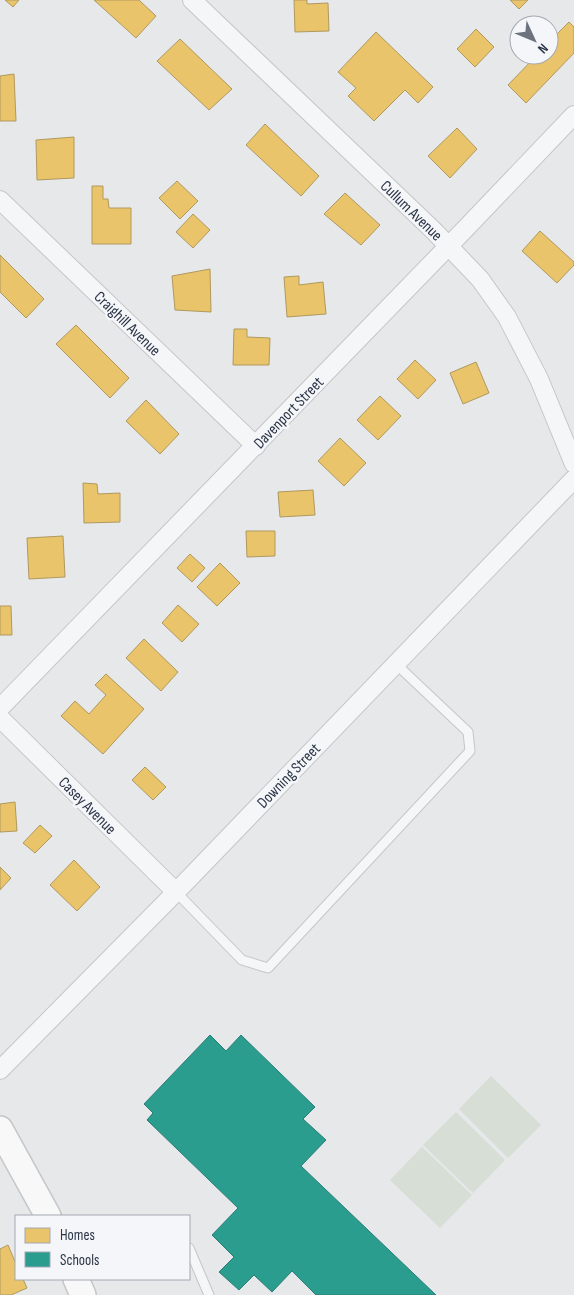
<svg xmlns="http://www.w3.org/2000/svg" width="574" height="1295" font-family="'Sofia Sans Condensed',sans-serif">
<rect width="100%" height="100%" fill="#e6e8ea"/>
<g fill="#d6ded6">
<path d="M491,1076L541,1125L508,1158L459,1109Z"/>
<path d="M456,1112L505,1160L473,1193L423,1145Z"/>
<path d="M422,1147L472,1195L440,1228L390,1180Z"/>
</g>
<g fill="#e9c46a" stroke="#b0995f">
<path d="M5,0H19L13,7Z"/>
<path d="M94,0H139L156,16L136,38Z"/>
<path d="M294,0H307V4L328,3L329,31L295,32Z"/>
<path d="M510,0H528L519,9Z"/>
<path d="M569,22L574,27V53L526,103L508,85L537,55H549V42Z"/>
<path d="M476,29L494,47L475,67L457,49Z"/>
<path d="M376,32L433,87L418,103L405,90L374,121L348,96L356,88L338,72Z"/>
<path d="M180,39L232,89L209,110L157,61Z"/>
<path d="M14,74L16,121H0V76Z"/>
<path d="M265,124L319,176L301,196L246,145Z"/>
<path d="M457,128L477,149L450,178L428,156Z"/>
<path d="M74,137V178L37,180L36,140Z"/>
<path d="M177,181L198,201L180,219L159,198Z"/>
<path d="M92,186H103V199H108L109,208H131V244H92Z"/>
<path d="M345,193L380,225L361,245L324,214Z"/>
<path d="M193,214L210,230L193,248L176,232Z"/>
<path d="M540,231L574,262V265L557,283L522,251Z"/>
<path d="M0,255L44,299L26,318L0,292Z"/>
<path d="M210,269L211,312L175,310L172,276Z"/>
<path d="M299,276V285L323,282L326,314L287,317L284,277Z"/>
<path d="M76,325L129,378L110,398L56,344Z"/>
<path d="M234,329H247V337L270,338L269,365H233Z"/>
<path d="M415,360L436,380L418,399L397,379Z"/>
<path d="M476,362L489,393L463,404L450,373Z"/>
<path d="M380,396L401,416L378,440L357,420Z"/>
<path d="M146,400L179,434L160,454L126,421Z"/>
<path d="M340,438L366,463L344,486L318,461Z"/>
<path d="M83,483L97,484L98,494L120,493V522L84,523Z"/>
<path d="M313,490L315,515L280,517L278,492Z"/>
<path d="M246,531H275V556L247,557Z"/>
<path d="M63,536L65,577L29,579L27,538Z"/>
<path d="M190,554L205,568L192,582L177,568Z"/>
<path d="M220,563L240,583L217,606L197,587Z"/>
<path d="M178,605L199,624L182,642L162,623Z"/>
<path d="M0,606H11L12,635H0Z"/>
<path d="M144,639L178,672L161,691L126,658Z"/>
<path d="M106,674L144,709L103,754L61,716L75,701L89,714L106,695L95,685Z"/>
<path d="M145,767L166,787L153,800L132,780Z"/>
<path d="M15,802L17,831L0,832V804Z"/>
<path d="M40,825L52,836L35,853L23,843Z"/>
<path d="M74,860L100,887L77,911L50,885Z"/>
<path d="M0,867L11,878L0,890Z"/>
<path d="M8,1245L16,1264V1279H23L27,1288L11,1295H0V1249Z"/>
</g>
<path fill="#2a9d8f" stroke="#2a7e79" d="M210,1035L226,1051L241,1035L315,1107L303,1119L326,1140L301,1166L436,1295H316L292,1271L272,1292L254,1275L239,1290L219,1272L234,1257L212,1235L238,1208L147,1120L153,1113L144,1104Z"/>
<g fill="none" stroke-linecap="round" stroke-linejoin="round">
<defs>
<g id="lane">
<path d="M176,892L242,960L268,968L470,751L468,732L396,664"/>
<path d="M189,1248L209,1295"/>
</g>
<g id="street">
<path d="M192,0L433,230L480,279L507,317L539,379L574,464"/>
<path d="M0,200L256,446"/>
<path d="M0,708L468,226L574,115"/>
<path d="M0,718L176,892"/>
<path d="M0,1070L176,892L574,479"/>
</g>
<g id="secondary">
<path d="M0,1129L48,1216"/>
<path d="M76,1279L83,1295"/>
</g>
</defs>
<use href="#lane" stroke="#c4c6c8" stroke-width="11"/>
<use href="#street" stroke="#c4c6c8" stroke-width="20"/>
<use href="#secondary" stroke="#c4c6c8" stroke-width="28"/>
<use href="#lane" stroke="#f5f6f7" stroke-width="9"/>
<use href="#street" stroke="#f5f6f7" stroke-width="18"/>
<use href="#secondary" stroke="#f8f8f8" stroke-width="25"/>
</g>
<g text-anchor="middle" stroke-width="5" stroke-linejoin="round" paint-order="stroke">
<g font-size="16" fill="#2b3445" stroke="#f4f6f9">
<text transform="translate(412 210) rotate(44)" y="6">Cullum Avenue</text>
<text transform="translate(128 323) rotate(44)" y="6">Craighill Avenue</text>
<text transform="translate(288 412) rotate(-46)" y="6">Davenport Street</text>
<text transform="translate(288 775) rotate(-46)" y="6">Downing Street</text>
<text transform="translate(88 805) rotate(45)" y="6">Casey Avenue</text>
</g>
</g>
<rect x="15" y="1215" width="175" height="65" fill="#f4f6f9" stroke="#a4a8b1"/>
<rect x="25" y="1228" width="25" height="15" fill="#e9c46a" stroke="#a4a8b1"/>
<text x="60" y="1240" font-size="15" fill="#2b3445">Homes</text>
<rect x="25" y="1252" width="25" height="15" fill="#2a9d8f" stroke="#a4a8b1"/>
<text x="60" y="1265" font-size="15" fill="#2b3445">Schools</text>
<g transform="translate(534 40) rotate(134)"><circle r="24" fill="#f4f6f9" stroke="#a4a8b1"/>
<path d="M0-4L9 19L0 12L-9 19Z" fill="#6c737f"/>
<text y="-8" font-size="14" font-weight="bold" text-anchor="middle" fill="#2b3445">N</text>
</g>
</svg>
